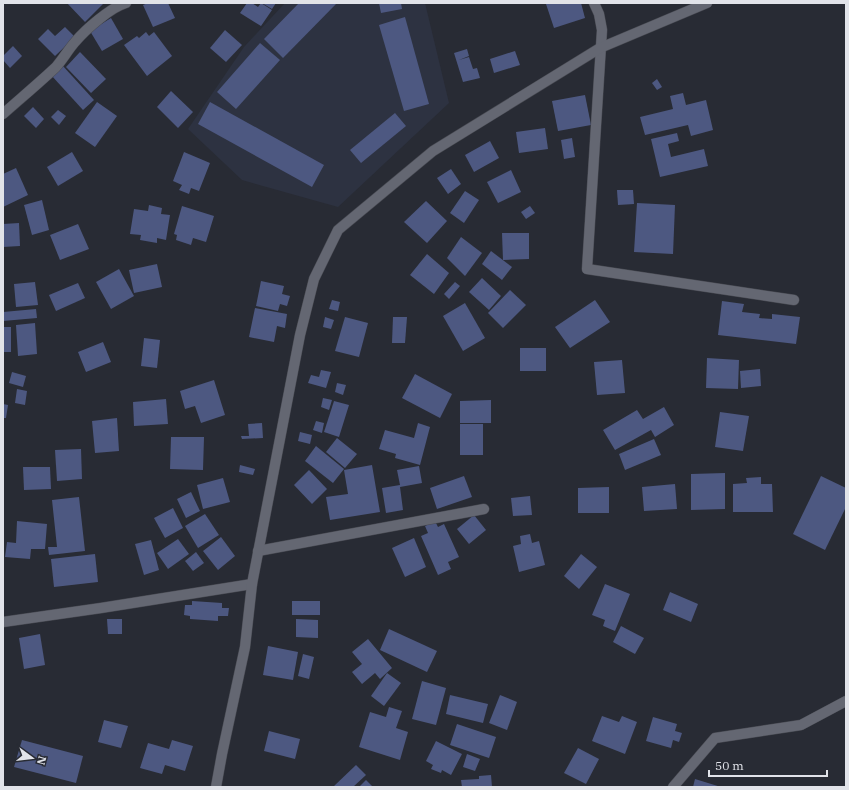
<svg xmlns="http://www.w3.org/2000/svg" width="849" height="790" font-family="'IBM Plex Serif',serif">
<rect width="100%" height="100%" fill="#282b34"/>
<path fill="#2d3241" d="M285,3H425L449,103L338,207L242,180L188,129L244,47Z"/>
<g fill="#4d5881">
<path d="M67,3H104L85,22Z"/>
<path d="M148,3H168L175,18L153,27L143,5Z"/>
<path d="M247,3H252L258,7L261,3L272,10L261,26L240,13Z"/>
<path d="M262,3H276L272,9Z"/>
<path d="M299,3H337L283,58L264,39Z"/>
<path d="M379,3H401L402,9L381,13Z"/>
<path d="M550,3H581L585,18L554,28L546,4Z"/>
<path d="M405,17L429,104L404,111L379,25Z"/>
<path d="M111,18L123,39L102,51L90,31Z"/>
<path d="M65,27L75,37L55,56L38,39L48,29L55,36Z"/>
<path d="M225,30L242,45L226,62L210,48Z"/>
<path d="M146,32L149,36L154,32L172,56L147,76L124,45L137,36L139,38Z"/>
<path d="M260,43L280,60L236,109L217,92Z"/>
<path d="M13,46L22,56L10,68L3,60V56Z"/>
<path d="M467,49L469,56L459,60L469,57L473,69L477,68L480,78L463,82L454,53Z"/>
<path d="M515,51L520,65L494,73L490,59Z"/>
<path d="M80,52L106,79L91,93L66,67Z"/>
<path d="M62,65L94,100L83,110L51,75Z"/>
<path d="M657,79L662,87L657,90L652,83Z"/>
<path d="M171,91L193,112L178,128L157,107Z"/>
<path d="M683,93L686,105L706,100L713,130L691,136L688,125L645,135L640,117L673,109L670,96Z"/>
<path d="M585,95L591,125L558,131L552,101Z"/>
<path d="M97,102L117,116L95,147L75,133Z"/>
<path d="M210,102L324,165L312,187L198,124Z"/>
<path d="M33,107L44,119L36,128L24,116Z"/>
<path d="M58,110L66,116L59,125L51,117Z"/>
<path d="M395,113L406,126L361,163L350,150Z"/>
<path d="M545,128L548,149L519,153L516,132Z"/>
<path d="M677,133L679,141L668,144L671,157L704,149L708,166L660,177L651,139Z"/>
<path d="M572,138L575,157L564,159L561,140Z"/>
<path d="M490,141L499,158L474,172L465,155Z"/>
<path d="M72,152L83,171L58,186L47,167Z"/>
<path d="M184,152L210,163L199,191L191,188L189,194L179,190L182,185L173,181Z"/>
<path d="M16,168L28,195L3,207V174Z"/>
<path d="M451,169L461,184L448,194L437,178Z"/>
<path d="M511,170L521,192L498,203L487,182Z"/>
<path d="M617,190H633L634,204L618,205Z"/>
<path d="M465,191L479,200L464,223L450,213Z"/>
<path d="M42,200L49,230L32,235L24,205Z"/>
<path d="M426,201L447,221L427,243L404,222Z"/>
<path d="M637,203L675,205L673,254L634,252Z"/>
<path d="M149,205L162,208L161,214L170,215L166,240L157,238V243L140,240L141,235L130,234L134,209L148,211Z"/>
<path d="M182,206L214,216L206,242L193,238L191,245L176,240L177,235L174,234Z"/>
<path d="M530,206L535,213L526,219L521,212Z"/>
<path d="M19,223L20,246L3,247V224Z"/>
<path d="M78,224L89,249L60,260L50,235Z"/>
<path d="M502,233H529V259L503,260Z"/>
<path d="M461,237L482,253L465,276L447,258Z"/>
<path d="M491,251L512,267L502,280L482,264Z"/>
<path d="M427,254L449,273L434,294L410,275Z"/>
<path d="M157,264L162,287L134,293L129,270Z"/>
<path d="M119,269L134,296L111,309L96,282Z"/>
<path d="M482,278L501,296L489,310L469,292Z"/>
<path d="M261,281L284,286L282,294L290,296L287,306L280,304L278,311L256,306Z"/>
<path d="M35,282L38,305L16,307L14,284Z"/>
<path d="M455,282L460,286L449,299L444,294Z"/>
<path d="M78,283L85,298L56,311L49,295Z"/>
<path d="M510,290L526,305L503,328L488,313Z"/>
<path d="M332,300L340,302L338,311L329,309Z"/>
<path d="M595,300L610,322L570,348L555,327Z"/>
<path d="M722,301L744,304L742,312L760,314L759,318L772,319V314L800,317L796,344L718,335Z"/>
<path d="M465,303L485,338L463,351L443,316Z"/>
<path d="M255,308L287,314L285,328L277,326L274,342L249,337Z"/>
<path d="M36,309L37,318L3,321V312Z"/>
<path d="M325,317L334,320L331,329L323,327Z"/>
<path d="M345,317L368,323L359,357L335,351Z"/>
<path d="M393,317H407L405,343H392Z"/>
<path d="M35,323L37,354L18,356L16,325Z"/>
<rect x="3" y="327" width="8" height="25"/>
<path d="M144,338L160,340L157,368L141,366Z"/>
<path d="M103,342L111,362L86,372L78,352Z"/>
<rect x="520" y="348" width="26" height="23"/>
<path d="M707,358L739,360L738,389L706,388Z"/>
<path d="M622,360L625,393L597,395L594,362Z"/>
<path d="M760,369L761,386L741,388L740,371Z"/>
<path d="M321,370L331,372L326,388L308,383L311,375L319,377Z"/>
<path d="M12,372L26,376L23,387L9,383Z"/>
<path d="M415,374L452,394L440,418L402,398Z"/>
<path d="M214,380L225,415L201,423L195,406L185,409L180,391Z"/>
<path d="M337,383L346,385L343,395L335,392Z"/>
<path d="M17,389L27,391L25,405L15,403Z"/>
<path d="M323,398L332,400L329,410L321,407Z"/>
<path d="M166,399L168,424L134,426L133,402Z"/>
<path d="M491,400V423H460V401Z"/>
<path d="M334,401L349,405L339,437L324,432Z"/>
<path d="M3,404L8,405L6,418H3Z"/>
<path d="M664,407L674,425L655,437L651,430L615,450L603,430L637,410L643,419Z"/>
<path d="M720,412L749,416L743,451L715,447Z"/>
<path d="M117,418L119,451L95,453L92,421Z"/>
<path d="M316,421L324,423L322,433L313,430Z"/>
<path d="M262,423L263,438L242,439L241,436H249L248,424Z"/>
<path d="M418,423L430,427L420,465L395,458L396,454L379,449L385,430L414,438Z"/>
<rect x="460" y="424" width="23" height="31"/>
<path d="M300,432L312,435L310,444L298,441Z"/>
<path d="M171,437H204L203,470L170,469Z"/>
<path d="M337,438L357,454L345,468L326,452Z"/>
<path d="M654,439L661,455L625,470L619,454Z"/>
<path d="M316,446L344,469L333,483L305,461Z"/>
<path d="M81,449L82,479L57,481L55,450Z"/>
<path d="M240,465L255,469L253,475L239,472Z"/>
<path d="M372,465L380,512L330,520L326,497L348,494L344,470Z"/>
<path d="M419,466L422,483L400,487L403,510L386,513L382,488L400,485L397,470Z"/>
<path d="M23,467H50L51,489L24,490Z"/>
<path d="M309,470L327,489L312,504L294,485Z"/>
<path d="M725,473V509L691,510V474Z"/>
<path d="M464,476L472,497L437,509L430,488Z"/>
<path d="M821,476L846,488V507L825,550L793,534Z"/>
<path d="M761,477V484H772L773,512H733V484L747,483L746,478Z"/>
<path d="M223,478L230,502L203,509L197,485Z"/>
<path d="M675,484L677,509L644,511L642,487Z"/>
<path d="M609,487V513H578V488Z"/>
<path d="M191,492L200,511L186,518L177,499Z"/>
<path d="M530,496L532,515L513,516L511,498Z"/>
<path d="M79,497L85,551L49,555L48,547H57L52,500Z"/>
<path d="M173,508L183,528L165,538L154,518Z"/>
<path d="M205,514L219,535L198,548L185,526Z"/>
<path d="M474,515L486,530L469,544L457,529Z"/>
<path d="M17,521L47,524L45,549H31L30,559L5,557L7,542L16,543Z"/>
<path d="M435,521L438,527L444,524L459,557L448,562L451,569L438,575L421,536L428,533L425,526Z"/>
<path d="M530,534L532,543L539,541L545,565L519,572L513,546L521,544L520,536Z"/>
<path d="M221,537L235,556L218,570L203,551Z"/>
<path d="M414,538L426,567L405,577L392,548Z"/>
<path d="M178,539L189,554L168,569L157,553Z"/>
<path d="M151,540L159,570L144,575L135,544Z"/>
<path d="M196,552L204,563L193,571L185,561Z"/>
<path d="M95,554L98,582L54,587L51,559Z"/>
<path d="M581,554L597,567L579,589L564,576Z"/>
<path d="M605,584L630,594L615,631L603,626L605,620L592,615Z"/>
<path d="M670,592L698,604L691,622L663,610Z"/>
<path d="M192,601L222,603V608H229L228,616H218V621L190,619V616L184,615L185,605H192Z"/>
<rect x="292" y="601" width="28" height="14"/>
<path d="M107,619H122V634H108Z"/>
<path d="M296,619L318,620V638L296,637Z"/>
<path d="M621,626L644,638L635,654L613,642Z"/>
<path d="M389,629L437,651L427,672L380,650Z"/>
<path d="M40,634L45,665L24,669L19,638Z"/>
<path d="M368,639L392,668L380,679L375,673L362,684L352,672L362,664L352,652Z"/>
<path d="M268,646L298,652L293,680L263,675Z"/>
<path d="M303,654L314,657L309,679L298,676Z"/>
<path d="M387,673L401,683L384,706L371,696Z"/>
<path d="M422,681L446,688L436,725L412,719Z"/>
<path d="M450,695L488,704L483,723L446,714Z"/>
<path d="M500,695L517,702L507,730L489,723Z"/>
<path d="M389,707L402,711L396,728L408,732L400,760L359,747L370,712L386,717Z"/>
<path d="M602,716L619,722L622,716L637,722L625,754L592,741Z"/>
<path d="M653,717L677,724L675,731L682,733L679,742L673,740L671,748L646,741Z"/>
<path d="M104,720L128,726L121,748L98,742Z"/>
<path d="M457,724L496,737L489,758L450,745Z"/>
<path d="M269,731L300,739L295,759L264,751Z"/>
<path d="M22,740L83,756L76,783L14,767Z"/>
<path d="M172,740L193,746L185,771L165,765L162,774L140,768L148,743L169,749Z"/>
<path d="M436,741L462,754L451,775L442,770L441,773L431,769L433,765L426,761Z"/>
<path d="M578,748L599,759L586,784L564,773Z"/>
<path d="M467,754L480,759L475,771L463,767Z"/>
<path d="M356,765L366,775L353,787H333Z"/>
<path d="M491,775L492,787H462L461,780L479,779V776Z"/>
<path d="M695,779L721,787H693Z"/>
<path d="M366,780L373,787H359Z"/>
</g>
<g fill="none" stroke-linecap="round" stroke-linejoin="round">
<defs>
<g id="minor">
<path d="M594,3L599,14L602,30L587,269L794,300"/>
<path d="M3,114C21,98 39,83 56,67C63,59 68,50 75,42C85,30 111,7 126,3"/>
<path d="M258,551L484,509"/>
<path d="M3,622L101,608L252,584"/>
<path d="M673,787L715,738L801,725L846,701"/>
</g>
<path id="tertiary" d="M216,787L222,754L245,647L252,584L300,335L314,279L338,230L433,151L600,48L707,3"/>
</defs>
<use href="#minor" stroke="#474951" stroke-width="11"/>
<use href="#tertiary" stroke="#474951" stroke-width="11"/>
<use href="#minor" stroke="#646772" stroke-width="10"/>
<use href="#tertiary" stroke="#646772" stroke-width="10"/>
</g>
<rect width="849" height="790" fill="none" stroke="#e1e3e9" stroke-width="8"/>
<g transform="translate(32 758) rotate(105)" stroke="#282b34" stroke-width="3" paint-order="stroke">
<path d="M0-3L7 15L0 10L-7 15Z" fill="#e1e3e9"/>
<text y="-6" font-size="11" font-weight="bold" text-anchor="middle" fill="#e1e3e9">N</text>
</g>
<path d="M709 770v6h118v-6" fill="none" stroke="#e1e3e9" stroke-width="2"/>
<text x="715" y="770" font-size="12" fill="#e1e3e9" stroke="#282b34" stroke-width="3" paint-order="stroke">50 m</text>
</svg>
